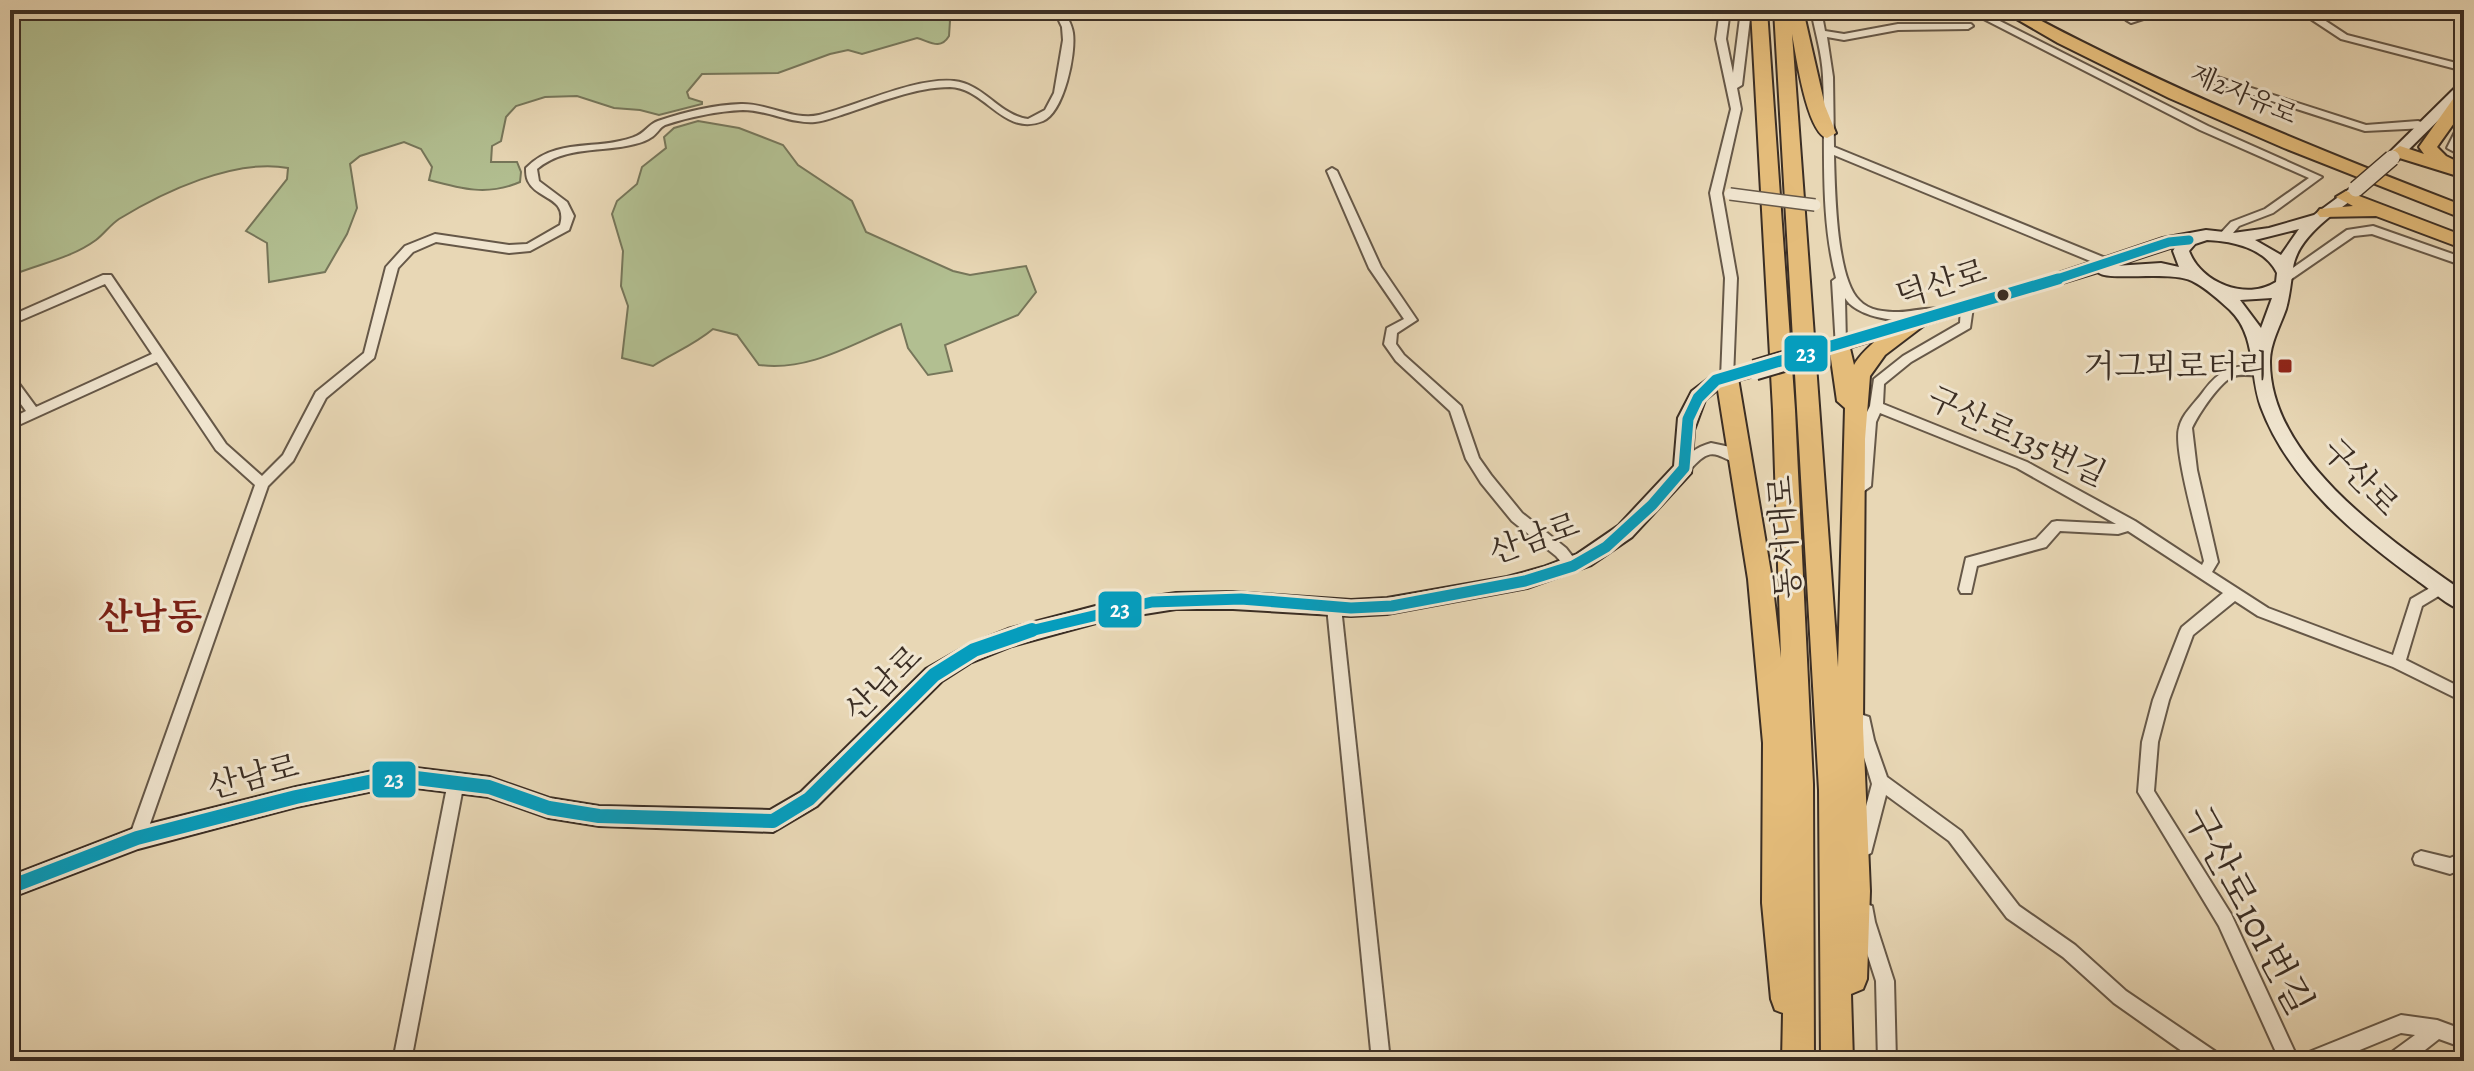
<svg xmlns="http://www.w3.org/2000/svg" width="2474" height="1071" font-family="Alegreya,'Noto Serif KR',serif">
<rect width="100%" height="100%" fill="#e8d7b5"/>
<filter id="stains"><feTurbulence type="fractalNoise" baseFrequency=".0025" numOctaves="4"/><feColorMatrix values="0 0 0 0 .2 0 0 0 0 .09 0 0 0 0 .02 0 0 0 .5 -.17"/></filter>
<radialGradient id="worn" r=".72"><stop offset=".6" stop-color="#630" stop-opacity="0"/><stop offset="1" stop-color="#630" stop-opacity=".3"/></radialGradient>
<g fill="#b2bf91" stroke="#76765a" stroke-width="2">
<path d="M10,10H937L950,21L949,36C940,51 929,41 917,38L862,54L848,50L830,54L778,73L702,74L687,92L689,98L702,102V104L659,115L640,110L614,108L577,96L545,97L516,106L506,117L501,141L492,146L491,162H517L521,172L520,182C488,196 462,189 429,180L432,167L421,149L404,142L360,156L350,164L357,208L347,234L325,272L269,282L267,243L246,231L287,179L288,168C235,158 163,192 119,219C110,225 104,234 96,240C70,259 38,264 10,276Z"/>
<path d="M698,121L739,128L783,145L798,165L852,201L866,232L953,271L970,275L1026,266L1036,292L1018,315L945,345L952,371L928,375L908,348L901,324C855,342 811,372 759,365L737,335L713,329C694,345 673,353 653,366L622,358L628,306L621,286L623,251L612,214L617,201L637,184L642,167L666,148L664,137L674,128Z"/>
</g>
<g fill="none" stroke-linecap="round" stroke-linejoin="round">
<defs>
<g id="street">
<path d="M1054,10H1064C1067,17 1072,25 1073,33C1076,54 1064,112 1043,121C1003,137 986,88 950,87C915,87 878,103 844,114C835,117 825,121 815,122C791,124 768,110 743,110C718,111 689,117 665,125C659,128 658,133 652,137C648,140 640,143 635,144C601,153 566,145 537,169L539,181L567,202L574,216L569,230L530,251L509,253L436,242L413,252L398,268L374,358L326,398L293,461L268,486L145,838L143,843L137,846L131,843L129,838L255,485L216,450L157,362L10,429V419L26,411L10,389V376L14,377L36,407L152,354L105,284L10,325V316L103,275H111L226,444L262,476L283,455L316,392L364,353L386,267L405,246L435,234L509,245L527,244L560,225C568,197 537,200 528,181C526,177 526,172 526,168C556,137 597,151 634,137C644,134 649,124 658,121C684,112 714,105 741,104C767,103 794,121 819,115C857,106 915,77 954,81C984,84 999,115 1028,119L1045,110L1054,93L1063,40L1062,27Z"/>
<path d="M1720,10H1730L1726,39L1733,73L1741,10H1751L1742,85L1737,88L1741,109L1722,193L1737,278L1733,378L1727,382L1721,378L1725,278L1710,193L1731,109L1716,39Z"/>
<path d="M1811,10H1821L1825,31L1844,34L1898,24H1971L1973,26L1968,29L1898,30L1844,40L1827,37L1833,77L1834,147L2108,259V265H2100L1834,155C1835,188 1836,278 1859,300C1869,311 1885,312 1899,312C1913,312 1937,304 1947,312C1927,327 1860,323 1845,298L1846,345L1840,349L1836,348L1832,281L1836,278C1819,212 1826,143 1823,76C1822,53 1815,32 1811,10Z"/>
<path d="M1966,10H1978L2208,126L2322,177L2273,213L2239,226L2228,239H2220L2218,236L2231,222L2265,209L2309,178L2200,130Z"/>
<path d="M2156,10H2171L2131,23L2126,20Z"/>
<path d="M2297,10H2309L2347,35L2464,65V71L2341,39Z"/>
<path d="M2450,10L2464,11V18Z"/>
<path d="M2217,77L2366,125L2418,121L2431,125L2426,128L2365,131L2213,82L2212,80Z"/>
<path d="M2464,121V135L2458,147L2464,150V157L2447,148L2459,124Z"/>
<path d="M1332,168L1337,171L1381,267L1417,320L1397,333L1396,344L1404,355L1461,406L1479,458L1491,475L1522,513L1566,548L1580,566L1578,570H1568L1556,556L1512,521L1481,483L1466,459L1450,411L1396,361L1384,344L1387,328L1404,319L1369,268L1327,171Z"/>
<path d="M2373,226L2464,258V266L2372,234L2354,236L2290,280L2286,281L2280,277L2347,230Z"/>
<path d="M1967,303L1973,307L1970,328L1911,362L1884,384L1883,404L2027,462L2135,521L2202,565L2204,561C2198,535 2173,449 2179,428C2182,414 2195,403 2203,392C2220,368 2238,362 2267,369L2269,372L2267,375C2257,377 2244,373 2234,376C2220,381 2198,415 2192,428L2197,470L2218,562L2212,572L2268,608L2393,655L2411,599L2442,581L2447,583L2449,587L2447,591L2422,606L2406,660L2464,689V702L2393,667L2258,616L2235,601L2193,635L2169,700L2158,742L2154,791L2231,914L2299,1061H2280L2219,926L2138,792L2142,742L2153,700L2180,631L2182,627L2223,593L2128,531L2118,534L2060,531L2046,547L1977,566L1971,593H1961L1959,589L1966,558L2036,539L2052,522L2057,521L2116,524L2017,468L1880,413L1876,422L1871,486L1864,491L1857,486L1862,422L1870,406L1874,379L1903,356L1960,323L1961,307Z"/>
<path d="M1711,443L1730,447L1749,461L1742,466C1715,455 1712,444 1689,471H1679L1677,468C1686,455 1696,447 1711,443Z"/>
<path d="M1334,601L1339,603L1341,607L1390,1061H1372L1327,607L1329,603Z"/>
<path d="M1863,715L1869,717L1874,740L1887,777L1961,831L2019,906L2075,945L2126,991L2219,1054L2221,1061H2196L2114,1003L2063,957L2007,918L1949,841L1886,795L1871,853L1865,856L1859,853L1857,840L1872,784L1856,731L1857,717Z"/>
<path d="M456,775L462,777L464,782L411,1061H393L448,782L450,777Z"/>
<path d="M2421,851L2450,858L2464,852V868L2450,874L2415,864L2413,859L2415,854Z"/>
<path d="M1866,904L1872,906L1875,922L1894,981L1896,1061H1878L1876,981L1857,922L1860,906Z"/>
<path d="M2401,1015L2437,1020L2464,1030V1048L2439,1039L2411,1061H2387L2389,1054L2415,1035L2401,1033L2333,1061H2302L2304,1054Z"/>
</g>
<g id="secondary">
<path d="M2464,83V95L2397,161H2387V155L2459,84Z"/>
<path d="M2356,184L2364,189L2362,192C2339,210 2297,236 2293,268C2291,281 2290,295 2286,309C2280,326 2270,344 2270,361C2269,460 2393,542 2464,592V611C2447,606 2433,591 2418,581C2356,536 2289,482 2261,407C2249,375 2257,336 2230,310C2219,300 2206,288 2192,281C2169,270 2106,282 2098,272L1825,355L1816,349L1819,345L2053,275L2163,238L2206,230L2233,233L2269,228L2314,215ZM2299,229L2281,255L2255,240ZM2207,240C2232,241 2265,248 2277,273L2276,282C2246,301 2201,283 2189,251L2195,244ZM2176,246L2173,251L2179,267L2161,263L2115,266ZM2272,298L2261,328L2240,300Z"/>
<path d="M1755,364L1764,370L1761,374L1724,384L1705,400L1694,430L1691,473L1632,537L1591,565L1527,588L1387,614L1351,616L1233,609H1176L1107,620L1012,646L970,663L942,681L817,806L773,832L599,826L549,818L489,797L416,788L373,791L296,807L138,849L10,898V876L137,827L296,787L373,771L416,768L489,777L549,798L599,806L770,810L801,792L926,669L970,644L1008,629L1107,603L1176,593L1233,592L1351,600L1387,598L1507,577L1543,567L1577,554L1618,526L1674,466L1678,418L1692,391L1712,376Z"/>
</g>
<g id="highway">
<path d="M1751,10H1767L1795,410L1813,784L1814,1061H1782L1783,1013L1775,1010L1771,999L1762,903L1763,743L1748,579L1716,378L1719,373H1735L1738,378L1772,579L1781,658L1773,410Z"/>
<path d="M1774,10H1803L1825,106L1836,133L1827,138C1807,133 1796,55 1792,34L1838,667L1845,408L1837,401L1829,345L1832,340H1848L1854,365C1863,348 1908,310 1928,315L1931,320L1885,355L1870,376L1865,439L1863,727L1870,891L1867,979L1863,989L1851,994L1853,1061H1821L1819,790Z"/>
<path d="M2001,10H2021C2164,87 2313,148 2464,206V219L2284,148L2169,98L2058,43Z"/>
<path d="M2464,91V109L2437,147L2446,156L2464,165V178L2393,156L2391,152L2400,146L2424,154L2419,147L2458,92Z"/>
<path d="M2346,191L2464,236V249L2376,216L2320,217L2317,213L2320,209L2353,206L2336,197Z"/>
</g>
</defs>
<use href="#street" stroke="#665848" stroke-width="4"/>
<use href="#secondary" stroke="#3b2e24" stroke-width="4"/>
<use href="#highway" stroke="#3b2e24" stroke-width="4"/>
<use href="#street" fill="#f0e5cf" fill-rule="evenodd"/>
<use href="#secondary" fill="#f0e5cf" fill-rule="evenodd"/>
<use href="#highway" fill="#e4bc7a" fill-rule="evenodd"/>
<defs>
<path id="street-bridge" d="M1730,194L1815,205"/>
<path id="secondary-bridge-far1" d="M2356,189L2392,158"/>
<path id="secondary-bridge" d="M1755,370L1822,350"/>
</defs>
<use href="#street-bridge" stroke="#665848" stroke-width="14" stroke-linecap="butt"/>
<use href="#secondary-bridge-far1" stroke="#3b2e24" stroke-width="18" stroke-linecap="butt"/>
<use href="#secondary-bridge" stroke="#3b2e24" stroke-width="23" stroke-linecap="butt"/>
<use href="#street-bridge" stroke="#f0e5cf" stroke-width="11"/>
<use href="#secondary-bridge-far1" stroke="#f0e5cf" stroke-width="15"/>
<use href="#secondary-bridge" stroke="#f0e5cf" stroke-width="19"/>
<defs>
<path id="bus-1-far2" d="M2051,281L2169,242L2189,240"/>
<path id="bus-1-far1" d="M1026,632L1152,602L1241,599L1351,608L1392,606L1525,581L1573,566L1606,547L1652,505L1684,468L1688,419L1698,398L1716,380L2058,279"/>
<path id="bus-1" d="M10,887L137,838L296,797L373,781L416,778L489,787L549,808L599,816L773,821L809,799L934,675L974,650L1032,630"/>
</defs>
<use href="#bus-1-far2" stroke="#f0e5cf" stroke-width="14"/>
<use href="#bus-1-far1" stroke="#f0e5cf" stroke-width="17"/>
<use href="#bus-1" stroke="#f0e5cf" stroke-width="20"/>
<use href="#bus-1-far2" stroke="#069dbd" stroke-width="9"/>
<use href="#bus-1-far1" stroke="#069dbd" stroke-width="11"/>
<use href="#bus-1" stroke="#069dbd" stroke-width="14"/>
</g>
<circle fill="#3b2e24" stroke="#f0e5cf" stroke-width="3" cx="2003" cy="295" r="7"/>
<rect fill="#8f2418" stroke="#f0e5cf" stroke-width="3" x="2277" y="358" width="16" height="16" rx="4"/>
<g text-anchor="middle" stroke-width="6" stroke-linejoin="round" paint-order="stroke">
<g font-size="26" fill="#3b2e24" stroke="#f0e5cf">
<text transform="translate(2244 94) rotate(23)" y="9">제2자유로</text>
</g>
<g font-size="32" fill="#3b2e24" stroke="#f0e5cf">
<text transform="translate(1941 283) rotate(-17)" y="11">덕산로</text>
<text transform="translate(2017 436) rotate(25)" y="11">구산로135번길</text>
<text transform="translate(2361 477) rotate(46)" y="11">구산로</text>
<text transform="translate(1784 537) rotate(-94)" y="11">동서대로</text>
<text transform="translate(1534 538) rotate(-19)" y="11">산남로</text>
<text transform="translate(883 683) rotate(-44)" y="11">산남로</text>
<text transform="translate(253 776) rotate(-14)" y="11">산남로</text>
</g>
<g font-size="32" fill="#3b2e24" stroke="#f0e5cf" text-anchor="end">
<text x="2269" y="377">거그뫼로터리</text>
</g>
<g font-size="36" font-weight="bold" fill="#7a1f14" stroke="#f0e5cf">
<text x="150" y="629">산남동</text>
</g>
<g font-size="38" fill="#3b2e24" stroke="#f0e5cf">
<text transform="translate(2249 910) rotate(62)" y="13">구산로101번길</text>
</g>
</g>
<g stroke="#f0e5cf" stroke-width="3">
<rect x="1783" y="334" width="46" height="39" rx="8" fill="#069dbd"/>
<rect x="1097" y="590" width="46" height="39" rx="8" fill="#069dbd"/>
<rect x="371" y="760" width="46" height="39" rx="8" fill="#069dbd"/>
</g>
<g font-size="22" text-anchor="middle" font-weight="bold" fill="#fff">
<text x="1806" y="361">23</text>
<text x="1120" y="617">23</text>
<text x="394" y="787">23</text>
</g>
<rect width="2474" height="1071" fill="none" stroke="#e8d7b5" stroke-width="40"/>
<rect x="12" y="12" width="2450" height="1047" fill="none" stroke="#3b2e24" stroke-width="4"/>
<rect x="20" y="20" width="2434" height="1031" fill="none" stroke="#3b2e24" stroke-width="2"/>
<rect width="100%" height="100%" filter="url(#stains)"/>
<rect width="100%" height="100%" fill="url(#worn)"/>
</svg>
